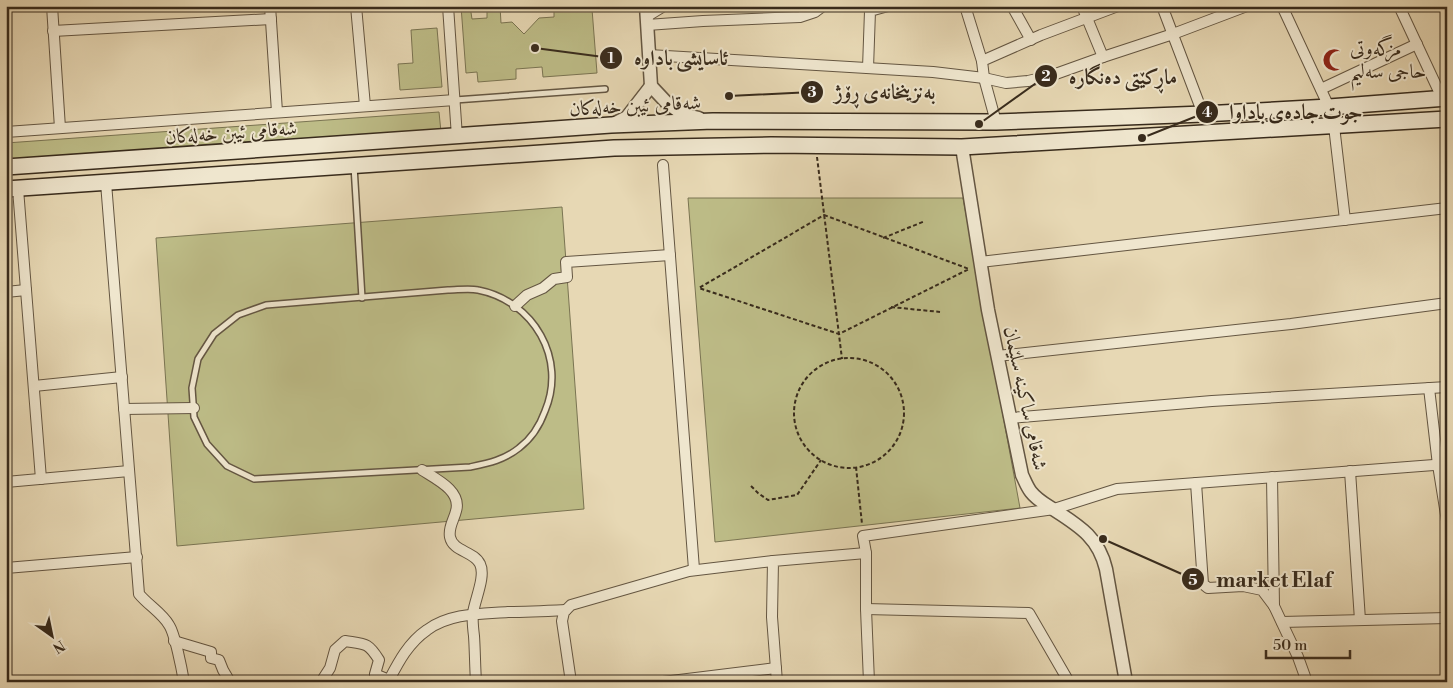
<svg xmlns="http://www.w3.org/2000/svg" width="1453" height="688" font-family="'Libre Bodoni',Amiri,serif">
<rect width="100%" height="100%" fill="#e7d8b4"/>
<filter id="stains"><feTurbulence type="fractalNoise" baseFrequency=".004" numOctaves="4"/><feColorMatrix values="0 0 0 0 .2 0 0 0 0 .09 0 0 0 0 .02 0 0 0 .5 -.17"/></filter>
<radialGradient id="worn" r=".72"><stop offset=".6" stop-color="#630" stop-opacity="0"/><stop offset="1" stop-color="#630" stop-opacity=".3"/></radialGradient>
<g fill="#bdbc87" stroke="#7a7452">
<path d="M461,6H470L472,19L487,18V6H500L501,23L512,22L524,34L539,18L554,17V6L613,7L592,9L597,73L543,77L542,67L516,69V79L478,82L477,72L466,73Z"/>
<path d="M437,28L442,87L400,90L398,64L413,63L411,30Z"/>
<path d="M439,112L441,132L6,163V143Z"/>
<path d="M688,198H963L1020,508L715,542Z"/>
<path d="M562,207L584,509L177,546L156,238Z"/>
</g>
<g fill="none" stroke-linecap="round" stroke-linejoin="round">
<defs>
<g id="service">
<path d="M455,100L605,89"/>
<path d="M354,166L362,298"/>
<path d="M448,290C457,290 469,288 478,290C534,301 567,359 545,411C540,425 531,439 519,448C504,460 489,463 470,467L254,479L227,466L207,444L194,417L192,388L198,359L214,334L238,315L266,305Z"/>
</g>
<g id="minor">
<path d="M52,6L60,128"/>
<path d="M270,6L277,112"/>
<path d="M356,6L365,106"/>
<path d="M448,6L457,137"/>
<path d="M965,6L982,61"/>
<path d="M1012,6L1031,40"/>
<path d="M1082,6L1103,57"/>
<path d="M1162,6L1203,114"/>
<path d="M1282,6L1329,107"/>
<path d="M1399,6L1442,98"/>
<path d="M646,17L664,6"/>
<path d="M647,25L703,21L800,17L815,12L823,6"/>
<path d="M53,31L271,19"/>
<path d="M649,55L933,72L984,78L1006,83L1028,81L1050,76L1103,57L1173,34L1247,6"/>
<path d="M868,68L870,11L888,6"/>
<path d="M1321,89L1417,44"/>
<path d="M996,122L984,78L982,61L1041,35L1118,6"/>
<path d="M1334,126L1345,220"/>
<path d="M6,132L455,100"/>
<path d="M663,165L694,569"/>
<path d="M106,183L139,594C148,605 162,613 169,625C175,634 182,670 184,682"/>
<path d="M18,189L41,479"/>
<path d="M980,262L1447,208"/>
<path d="M6,292L26,290"/>
<path d="M515,306L527,295L543,288L554,279L567,277L566,262L670,255"/>
<path d="M997,356L1291,324L1447,303"/>
<path d="M34,386L122,377"/>
<path d="M1429,388L1438,465L1447,521"/>
<path d="M124,409L194,408"/>
<path d="M1011,418L1212,401L1447,387"/>
<path d="M422,470C436,479 462,491 456,511C454,520 448,527 450,537C453,552 474,551 480,564C486,576 475,599 473,613C472,620 473,628 474,636C475,651 475,666 476,682"/>
<path d="M1350,471L1360,620"/>
<path d="M1272,477L1274,606L1298,657L1307,682"/>
<path d="M6,482L129,471"/>
<path d="M1196,483L1203,584L1208,588L1243,586L1262,590L1274,606"/>
<path d="M6,568L137,557"/>
<path d="M866,609L1029,613L1069,682"/>
<path d="M1282,622L1447,618"/>
<path d="M174,641L211,652V658L219,660L223,670L230,682"/>
<path d="M321,682L330,668L335,650L345,641C365,644 368,642 379,660L375,674L389,680"/>
<path d="M388,682C398,663 408,643 427,630C450,613 481,614 508,612C528,612 547,611 566,610"/>
<path d="M571,682L562,621L564,612L571,605L689,571L773,561"/>
<path d="M663,682L776,668"/>
<path d="M777,682L772,617L773,561L866,553"/>
<path d="M869,682L866,609V553L863,536L1054,509L1117,489L1447,464"/>
</g>
<g id="tertiary">
<path d="M646,6L651,86L666,102L682,114L699,118"/>
<path d="M613,124L627,117L651,86"/>
<path d="M962,147L988,310L1022,475C1025,481 1027,487 1031,492C1038,501 1047,505 1056,511C1081,527 1099,539 1106,569L1126,682"/>
</g>
<g id="secondary">
<path d="M6,167L611,125L713,121L996,122L1203,114L1329,107L1447,98"/>
<path d="M6,189L614,148L771,145L962,147L1447,119"/>
</g>
</defs>
<use href="#service" stroke="#645642" stroke-width="8"/>
<use href="#minor" stroke="#645642" stroke-width="12"/>
<use href="#tertiary" stroke="#645642" stroke-width="15"/>
<use href="#secondary" stroke="#382b1c" stroke-width="18"/>
<g stroke="#382b1c" stroke-width="2" stroke-dasharray="4 2.5" stroke-linecap="butt">
<path d="M817,157L842,359"/>
<path d="M824,215L969,269L839,334L699,288Z"/>
<path d="M883,238L925,221"/>
<path d="M891,307L940,312"/>
<circle cx="849" cy="413" r="55"/>
<path d="M856,467L862,524"/>
<path d="M751,486L758,493L768,500L797,495L821,460"/>
</g>
<use href="#service" stroke="#efe6ce" stroke-width="5"/>
<use href="#minor" stroke="#efe6ce" stroke-width="10"/>
<use href="#tertiary" stroke="#efe6ce" stroke-width="12"/>
<use href="#secondary" stroke="#efe6ce" stroke-width="15"/>
</g>
<defs>
<symbol id="mosque-bare" viewBox="-9 -9 18 18"><path d="M3.5-4.9A6 6 0 1 0 3.5 4.9A5 5 0 1 1 3.5-4.9Z" fill="#8f2418" stroke="#efe6ce" stroke-width="2.5" paint-order="stroke"/></symbol>
</defs>
<g fill-rule="evenodd">
<use href="#mosque-bare" x="1318" y="44" width="32" height="32"/>
</g>
<g text-anchor="middle" stroke-width="4" stroke-linejoin="round" paint-order="stroke">
<g font-size="20" fill="#382b1c" stroke="#efe6ce" text-anchor="start">
<text x="1350" y="55">مزگەوتی<tspan x="1350" dy="23">حاجی سەلیم</tspan></text>
</g>
<g font-size="20" fill="#382b1c" stroke="#efe6ce">
<text transform="translate(635 105) rotate(-3)" y="7">شەقامی ئیبن خەلەکان</text>
<text transform="translate(231 132) rotate(-4)" y="7">شەقامی ئیبن خەلەکان</text>
<text transform="translate(1026 398) rotate(78)" y="7">شەقامی ساکینە سلێمان</text>
</g>
</g>
<path fill="none" stroke="#382b1c" stroke-width="2" d="M535 48L611 58M979 124L1046 76M729 96L812 92M1142 138L1207 112M1103 539L1193 579"/>
<g fill="#382b1c" stroke="#efe6ce" stroke-width="2">
<circle cx="535" cy="48" r="5"/>
<circle cx="979" cy="124" r="5"/>
<circle cx="729" cy="96" r="5"/>
<circle cx="1142" cy="138" r="5"/>
<circle cx="1103" cy="539" r="5"/>
<circle cx="611" cy="58" r="12"/>
<circle cx="1046" cy="76" r="12"/>
<circle cx="812" cy="92" r="12"/>
<circle cx="1207" cy="112" r="12"/>
<circle cx="1193" cy="579" r="12"/>
</g>
<g font-size="15" text-anchor="middle" font-weight="bold" fill="#fff">
<text x="611" y="63">1</text>
<text x="1046" y="81">2</text>
<text x="812" y="97">3</text>
<text x="1207" y="117">4</text>
<text x="1193" y="585">5</text>
</g>
<g font-size="21" text-anchor="middle" font-weight="bold" fill="#382b1c" stroke="#efe6ce" stroke-width="4" stroke-linejoin="round" paint-order="stroke">
<text x="681" y="65">ئاسايشى باداوه</text>
<text x="1123" y="84">ماڕكێتی دەنگارە</text>
<text x="885" y="99">بەنزینخانەی ڕۆژ</text>
<text x="1296" y="119">جوت جادەی باداوا</text>
<text x="1274" y="587">market Elaf</text>
</g>
<rect width="1453" height="688" fill="none" stroke="#e7d8b4" stroke-width="25"/>
<rect x="8" y="8" width="1438" height="673" fill="none" stroke="#382b1c" stroke-width="2.5"/>
<rect x="12" y="12" width="1428" height="663" fill="none" stroke="#382b1c"/>
<g transform="translate(52 636) rotate(147)" stroke="#efe6ce" stroke-width="4" paint-order="stroke">
<path d="M0-4L9 19L0 12L-9 19Z" fill="#382b1c"/>
<text y="-8" font-size="14" font-weight="bold" text-anchor="middle" fill="#382b1c">N</text>
</g>
<path d="M1266 650v8h84v-8" fill="none" stroke="#382b1c" stroke-width="2.5"/>
<text x="1273" y="650" font-size="15" fill="#382b1c" stroke="#efe6ce" stroke-width="4" paint-order="stroke">50 m</text>
<rect width="100%" height="100%" filter="url(#stains)"/>
<rect width="100%" height="100%" fill="url(#worn)"/>
</svg>
